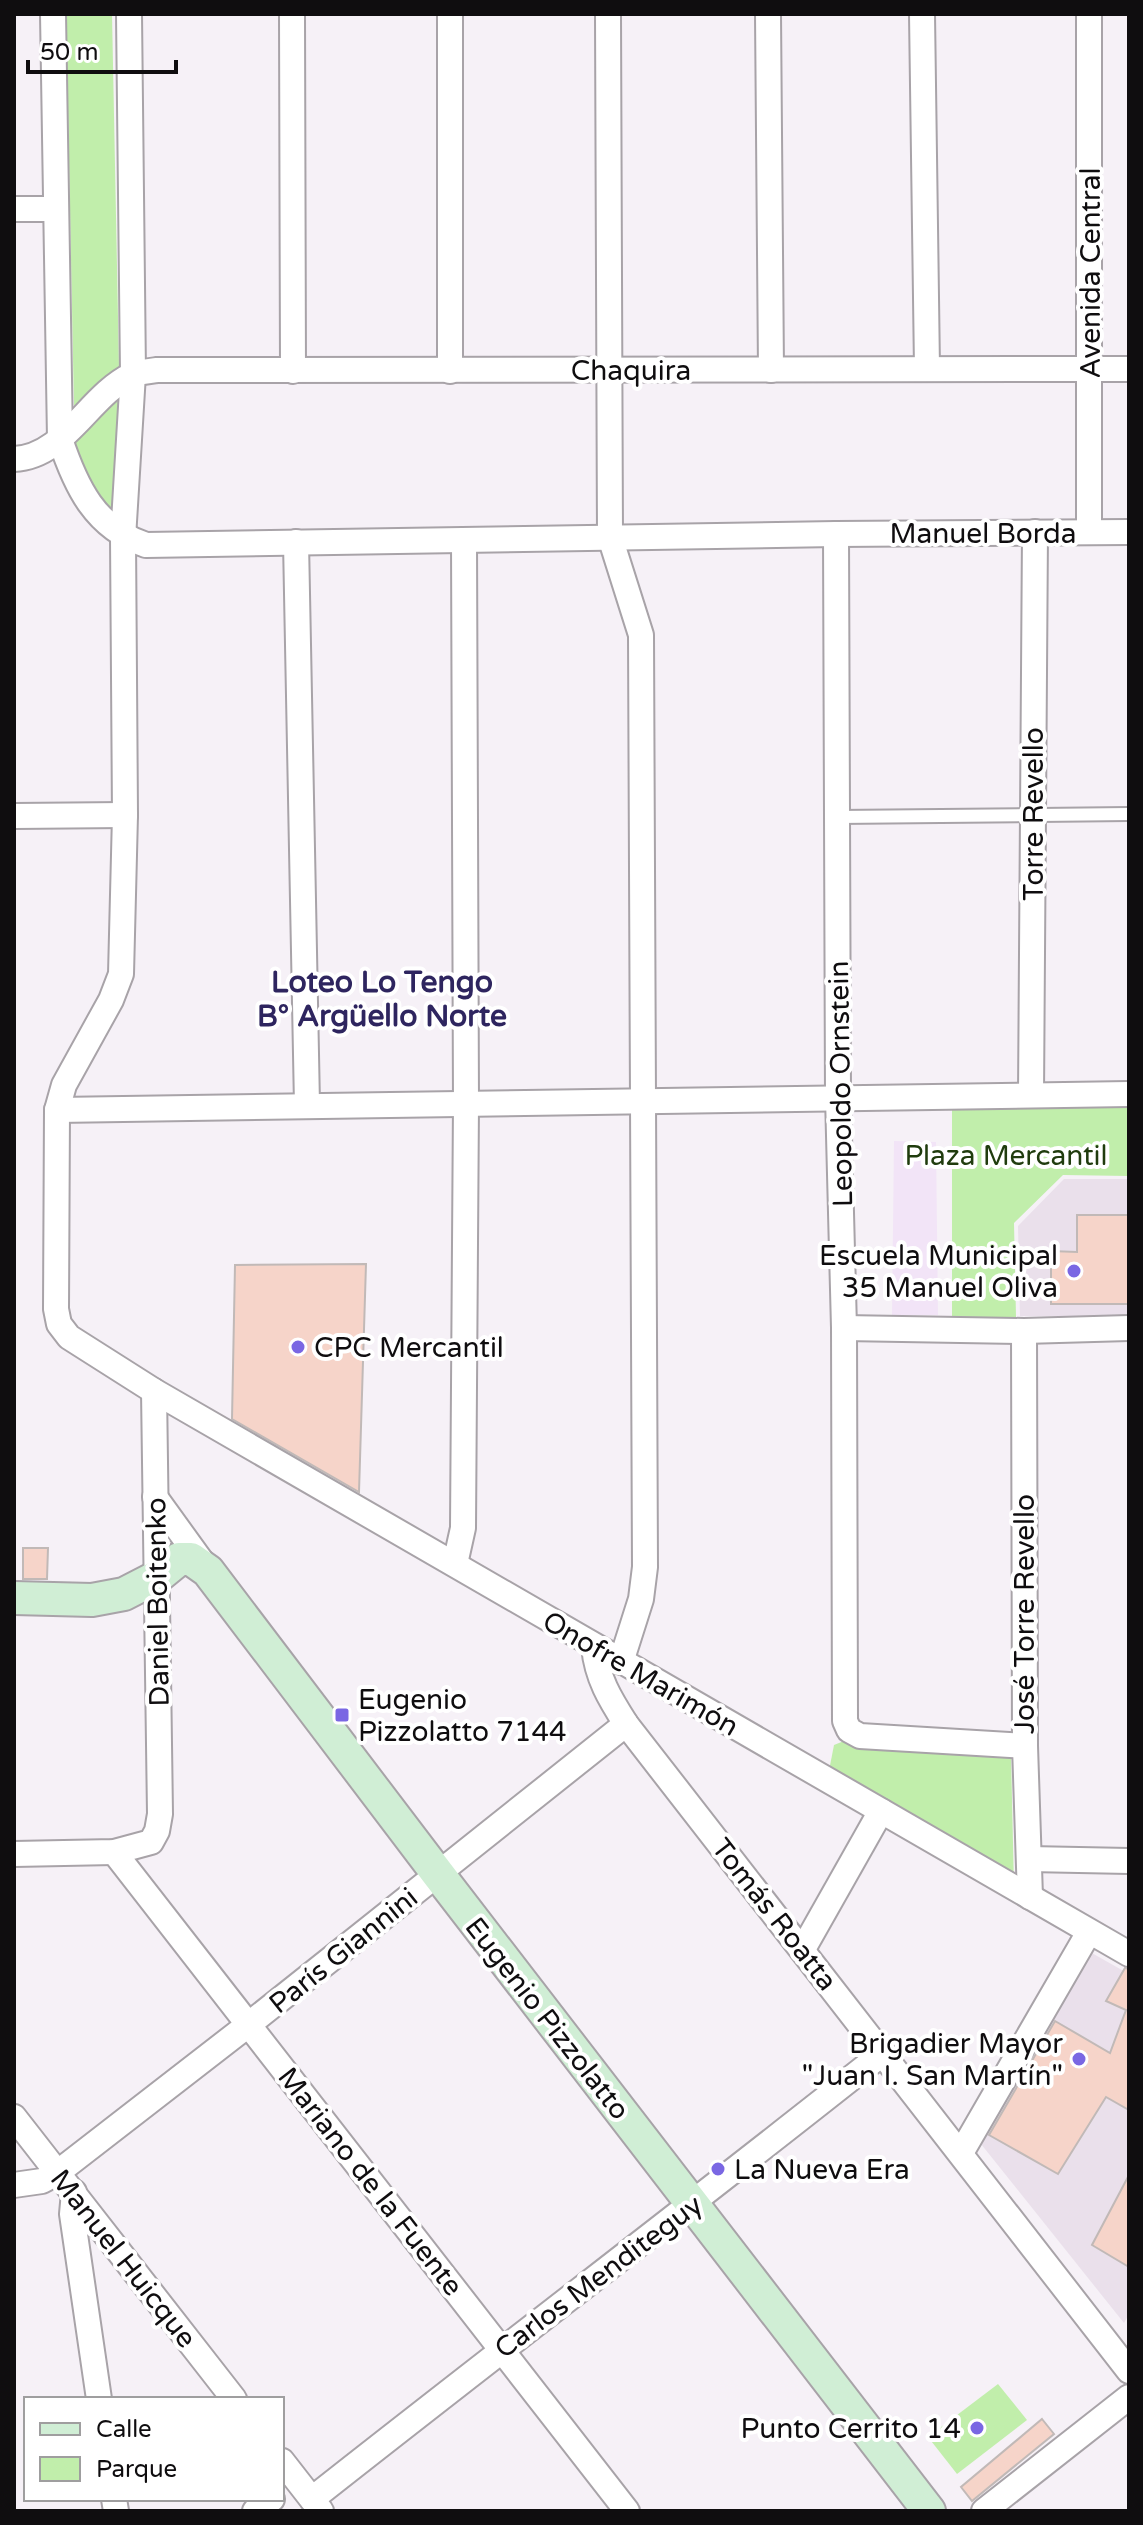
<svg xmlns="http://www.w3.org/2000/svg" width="1143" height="2525" font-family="'Varela Round',sans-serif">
<rect width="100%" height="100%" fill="#f6f1f7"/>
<path fill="#f2e4f7" d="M894,1141L936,1142L938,1315H892Z"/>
<g fill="#eae0eb">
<path d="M1064,1179H1129V1316H1020L1018,1226Z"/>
<path d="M1090,1952L1129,1974V2314L1124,2323L981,2144Z"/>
</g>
<g fill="#c1eeab">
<path d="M66,14H112L119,367L74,406Z"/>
<path d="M124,388L112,521L65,440Z"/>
<path d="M952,1100H1129V1176L1063,1175L1014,1223L1016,1317L952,1318Z"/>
<path d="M844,1741L1011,1755L1014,1887L827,1781L834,1745Z"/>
<path d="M998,2384L1027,2420L957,2474L928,2437Z"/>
</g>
<g fill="#f6d4c9" stroke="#c1b9b7" stroke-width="2">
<path d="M1077,1215H1129V1304H1051V1251L1077,1252Z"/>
<path d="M366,1264L359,1492L232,1419L235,1265Z"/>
<path d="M23,1548H48L47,1579H23Z"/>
<path d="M1125,1968L1129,1969V2110L1106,2097L1058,2174L989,2135L1055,2021L1110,2053L1126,2010L1106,2001Z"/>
<path d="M1129,2175V2267L1092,2245Z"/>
<path d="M1042,2419L1054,2434L972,2501L961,2487Z"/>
</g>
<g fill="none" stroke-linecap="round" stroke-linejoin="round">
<defs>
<path id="service" d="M838,817L1129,814"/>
<g id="minor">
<path d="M53,14L60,439C76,487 95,528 146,545L836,534L1129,532"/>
<path d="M129,14L133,374L123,538L125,815L121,974L111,1000L64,1085L57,1110L56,1309L59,1324L69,1337L154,1391L1129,1954"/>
<path d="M292,14L293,371"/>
<path d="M450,14V371"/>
<path d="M608,14L610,537L641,635L645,1567L641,1599L621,1662"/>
<path d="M768,14L771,370"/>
<path d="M922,14L927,368"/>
<path d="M14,209H54"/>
<path d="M14,459C65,457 89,395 132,375C139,372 149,371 157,370L1129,369"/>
<path d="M1089,532V14"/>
<path d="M836,534L838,1097L844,1328L845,1721L849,1730L860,1736L1025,1746"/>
<path d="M296,542L307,1105"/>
<path d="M14,816L125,815"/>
<path d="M1031,1095L1035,532"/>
<path d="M57,1110L1129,1094"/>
<path d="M844,1328L1024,1331L1129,1328"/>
<path d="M1024,1331L1025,1746L1030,1897"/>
<path d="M155,1497L207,1569"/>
<path d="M455,1564L463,1528L466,1103L464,540"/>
<path d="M594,1647C597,1678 610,1699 626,1724L1129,2371"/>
<path d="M114,1852L627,2511"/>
<path d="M14,1854L114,1852L151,1842L157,1831L160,1814L154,1391"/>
<path d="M1029,1859L1129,1861"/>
<path d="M803,1949L881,1811"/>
<path d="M14,2117L234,2399"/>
<path d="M961,2153L1089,1932"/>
<path d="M14,2185L42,2181L57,2173L248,2025L626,1724"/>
<path d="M74,2192L72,2214L99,2399"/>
<path d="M282,2461L321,2511"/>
<path d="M114,2499L116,2511"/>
<path d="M312,2499C502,2349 694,2203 883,2053"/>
<path d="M255,2511L272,2499"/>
<path d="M984,2511L1129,2397"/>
</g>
<path id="secondary" d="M14,1598L92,1600L124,1594L157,1577L179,1559H191L208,1571L438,1874L929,2511"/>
</defs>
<use href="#service" stroke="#a8a3a8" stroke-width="16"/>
<use href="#minor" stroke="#a8a3a8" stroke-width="28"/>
<use href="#secondary" stroke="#a8a3a8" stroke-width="36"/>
<use href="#service" stroke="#fff" stroke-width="12"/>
<use href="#minor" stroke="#fff" stroke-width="24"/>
<use href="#secondary" stroke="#d0eed5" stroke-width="32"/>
</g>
<g fill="#7a67e3" stroke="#fff" stroke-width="3">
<circle cx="1074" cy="1271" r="8"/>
<circle cx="298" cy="1347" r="8"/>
<rect x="334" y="1707" width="16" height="16" rx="4"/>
<circle cx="1079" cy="2059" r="8"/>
<circle cx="718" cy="2169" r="8"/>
<circle cx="977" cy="2428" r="8"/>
</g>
<g text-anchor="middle" stroke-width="8" stroke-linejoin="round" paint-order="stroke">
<g font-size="28" fill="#0f0d0f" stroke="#fff">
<text transform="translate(1090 273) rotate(-90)" y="10">Avenida Central</text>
<text x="631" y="380">Chaquira</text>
<text x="983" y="543">Manuel Borda</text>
<text transform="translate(1033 814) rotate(-90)" y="10">Torre Revello</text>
<text transform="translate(840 1084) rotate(-91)" y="10">Leopoldo Ornstein</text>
<text transform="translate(157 1602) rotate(-91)" y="10">Daniel Boitenko</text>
<text transform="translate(1024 1614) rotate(-90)" y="10">José Torre Revello</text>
<text transform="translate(641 1673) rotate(30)" y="10">Onofre Marimón</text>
<text transform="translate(775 1914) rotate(52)" y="10">Tomás Roatta</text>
<text transform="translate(343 1950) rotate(-39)" y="10">París Giannini</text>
<text transform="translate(548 2018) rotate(52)" y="10">Eugenio Pizzolatto</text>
<text transform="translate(371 2181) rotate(52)" y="10">Mariano de la Fuente</text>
<text transform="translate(124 2258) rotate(52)" y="10">Manuel Huicque</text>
<text transform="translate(598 2276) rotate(-37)" y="10">Carlos Menditeguy</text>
</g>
<g font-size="28" fill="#203c0e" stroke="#fff">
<text x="1006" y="1165">Plaza Mercantil</text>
</g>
<g font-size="28" fill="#0f0d0f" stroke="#fff" text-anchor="end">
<text x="1058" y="1265">Escuela Municipal<tspan x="1058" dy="32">35 Manuel Oliva</tspan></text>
<text x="314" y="1357" text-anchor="start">CPC Mercantil</text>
<text x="358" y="1709" text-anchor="start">Eugenio<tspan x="358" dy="32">Pizzolatto 7144</tspan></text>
<text x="1063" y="2053">Brigadier Mayor<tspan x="1063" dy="32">"Juan I. San Martín"</tspan></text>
<text x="734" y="2179" text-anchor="start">La Nueva Era</text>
<text x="961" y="2438">Punto Cerrito 14</text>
</g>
<g font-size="30" font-weight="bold" fill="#2e255f" stroke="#fff">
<text x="382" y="992">Loteo Lo Tengo<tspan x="382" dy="34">B° Argüello Norte</tspan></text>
</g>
</g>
<rect width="1143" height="2525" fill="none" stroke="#0f0d0f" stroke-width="32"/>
<rect x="24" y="2397" width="260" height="104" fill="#ffffff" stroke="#9f9e9f" stroke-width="2"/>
<rect x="40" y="2423" width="40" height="12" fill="#d0eed5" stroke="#9f9e9f" stroke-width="2"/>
<text x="96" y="2437" font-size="24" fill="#0f0d0f">Calle</text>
<rect x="40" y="2457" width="40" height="24" fill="#c1eeab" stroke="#9f9e9f" stroke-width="2"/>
<text x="96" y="2477" font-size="24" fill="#0f0d0f">Parque</text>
<path d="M28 60v12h148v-12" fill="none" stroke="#0f0d0f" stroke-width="4"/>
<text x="40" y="60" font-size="24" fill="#0f0d0f" stroke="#ffffff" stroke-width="6" paint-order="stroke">50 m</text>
</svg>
